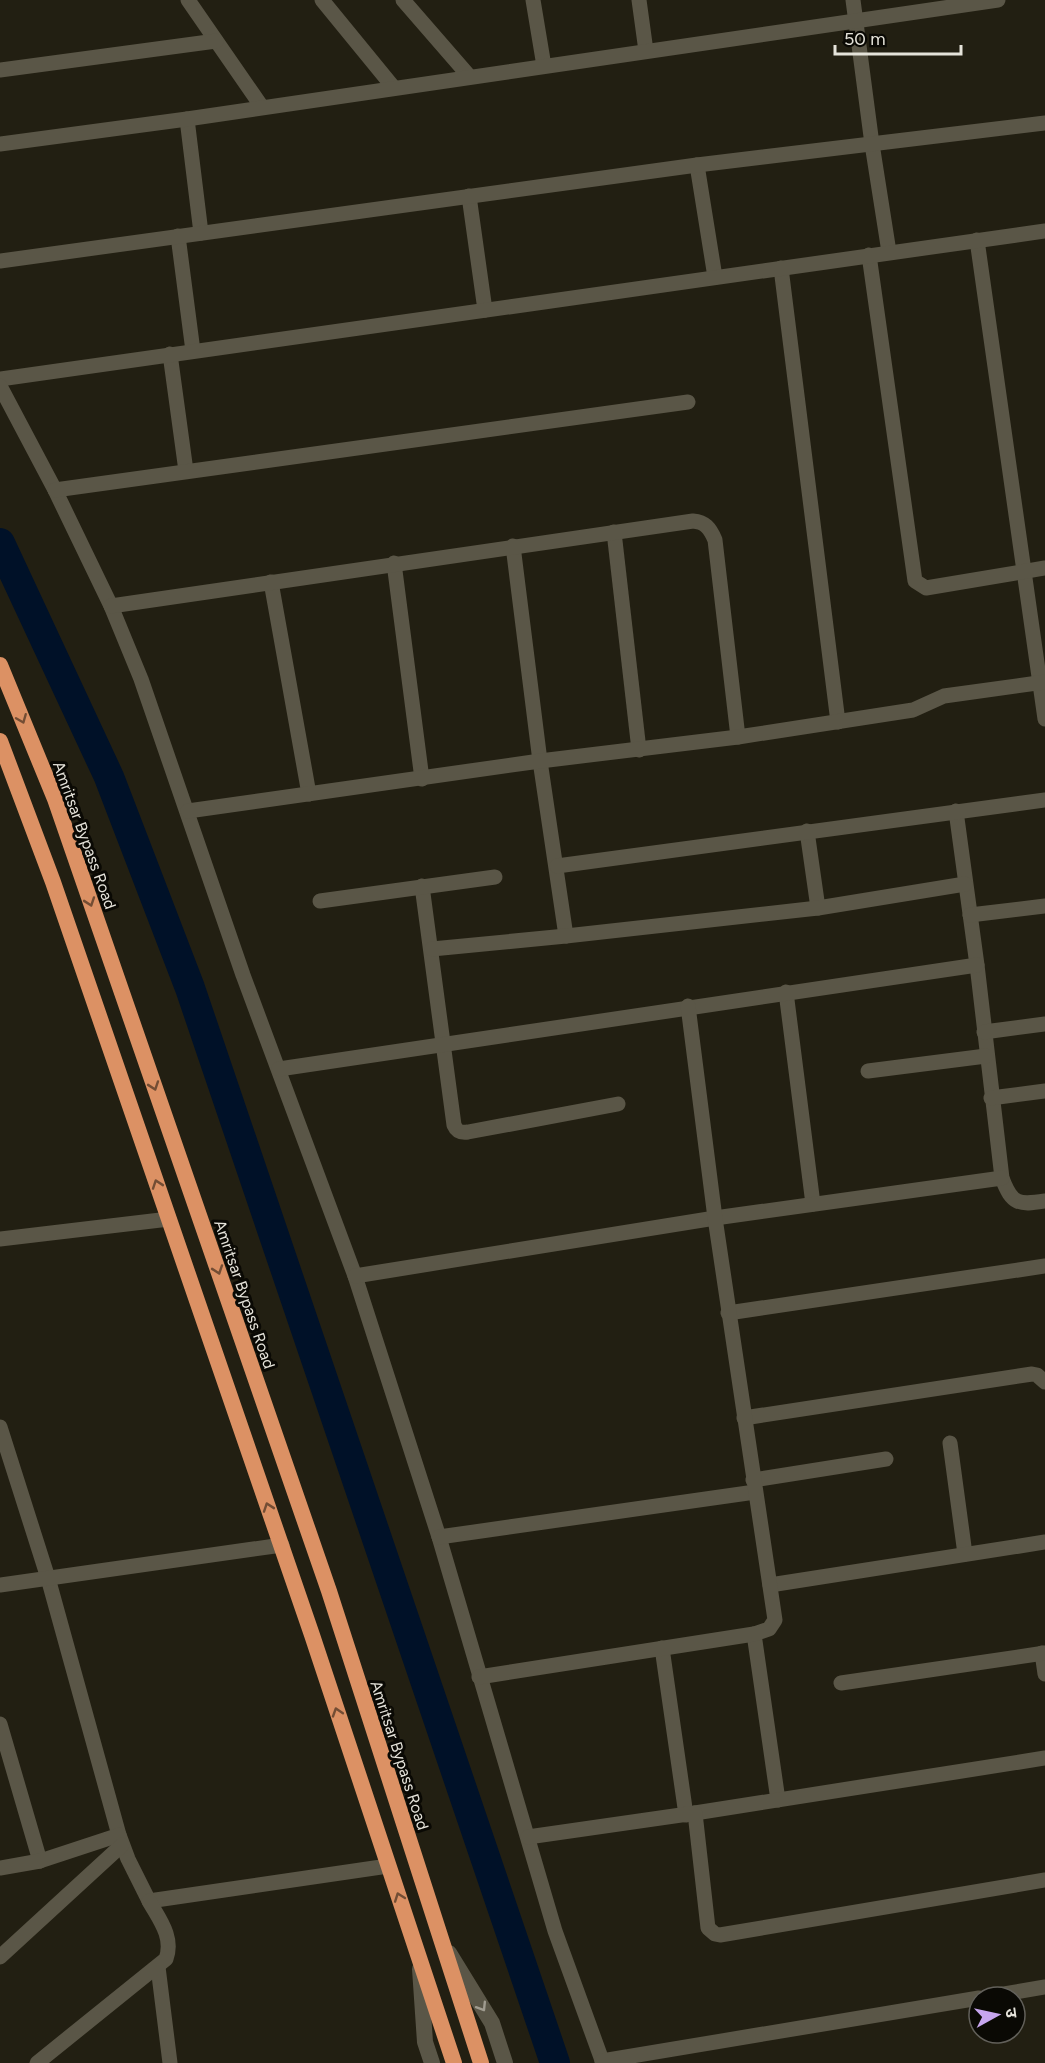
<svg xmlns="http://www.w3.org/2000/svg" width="1045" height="2063" font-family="Figtree,'Noto Sans Devanagari',sans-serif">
<rect width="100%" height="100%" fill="#221f12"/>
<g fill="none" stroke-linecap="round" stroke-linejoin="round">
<path stroke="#001128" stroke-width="30" d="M0,543L109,777L190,988L555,2063"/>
<g stroke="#5a5647" stroke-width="15">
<path d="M188,0L262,107"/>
<path d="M322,0L394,88"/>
<path d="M403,0L469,76"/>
<path d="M533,0L544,66"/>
<path d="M639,0L646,51"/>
<path d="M853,0L872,144L889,252"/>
<path d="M0,70L216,41"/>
<path d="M187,119L201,233"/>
<path d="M0,144L187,119L998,0"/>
<path d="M697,165L715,277"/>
<path d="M469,196L485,310"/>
<path d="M178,236L193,351"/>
<path d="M977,240L1045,719"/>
<path d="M869,255L915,581L926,588L1045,568"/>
<path d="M0,261L697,165L1045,123"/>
<path d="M781,268L838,722"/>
<path d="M170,354L186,471"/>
<path d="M0,379L1045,231"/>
<path d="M0,386L55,490L111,606L141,679L243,975L355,1276L439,1537L555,1931L603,2063"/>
<path d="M55,490L688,402"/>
<path d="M614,532L639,750"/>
<path d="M513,546L540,761L566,936"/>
<path d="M394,563L422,779"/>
<path d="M271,582L309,794"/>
<path d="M111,606L693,521C705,522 710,528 715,540L738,737"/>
<path d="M188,811L540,761L738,737L913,710L944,696L1045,682"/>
<path d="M956,811L977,965L1002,1178C1012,1205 1019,1205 1045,1201"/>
<path d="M807,831L818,908"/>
<path d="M557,866L1045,800"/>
<path d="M422,886L454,1125C457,1132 461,1133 468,1132L618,1104"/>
<path d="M320,901L495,877"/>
<path d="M970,915L1045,906"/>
<path d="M432,949L566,936L818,908L965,884"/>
<path d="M786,992L813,1204"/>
<path d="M984,1032L1045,1024"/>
<path d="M279,1069L977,965"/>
<path d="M868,1071L986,1056"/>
<path d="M991,1098L1045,1091"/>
<path d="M0,1239L169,1219"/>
<path d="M355,1276L715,1218L1002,1178"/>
<path d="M728,1313L1045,1266"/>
<path d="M744,1418L1032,1374L1037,1375L1045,1382"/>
<path d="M0,1427L48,1578L119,1835L128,1859L149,1901L388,1866"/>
<path d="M950,1443L965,1554"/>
<path d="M753,1480L886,1459"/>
<path d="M439,1537L755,1492"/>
<path d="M0,1585L282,1545"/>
<path d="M770,1585L1045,1542"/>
<path d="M754,1634L778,1800"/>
<path d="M662,1648L686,1815"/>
<path d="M1042,1653L1045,1674"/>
<path d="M479,1677L754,1634L769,1629L775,1620L715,1218L688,1006"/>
<path d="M841,1683L1045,1653"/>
<path d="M0,1724L40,1861"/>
<path d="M695,1813L1045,1758"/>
<path d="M528,1837L695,1813L708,1928L715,1934L720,1935L1045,1880"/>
<path d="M0,1868L40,1861L119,1835"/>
<path d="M0,1957L122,1845"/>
<path d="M158,1967L170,2063"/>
<path d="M986,1997L1045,1987"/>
<path d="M602,2061L979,1998"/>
<path d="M37,2063L166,1959C174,1937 159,1919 149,1901"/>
</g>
<g stroke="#5a5647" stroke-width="16">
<path d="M449,1953L492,2023L505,2063"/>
<path d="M420,1969L425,2042L432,2063"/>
</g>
<g stroke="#dc9164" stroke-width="16">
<path d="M0,665L55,799L329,1591L481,2063"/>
<path d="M0,741L53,882L312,1635L454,2063"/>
</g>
</g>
<defs><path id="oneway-chevron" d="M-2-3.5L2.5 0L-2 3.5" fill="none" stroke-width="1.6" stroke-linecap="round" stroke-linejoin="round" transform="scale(1.5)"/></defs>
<g stroke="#734d34">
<use href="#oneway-chevron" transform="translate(22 719) rotate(68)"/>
<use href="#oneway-chevron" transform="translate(90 902) rotate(71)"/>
<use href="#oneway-chevron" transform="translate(154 1086) rotate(71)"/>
<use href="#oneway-chevron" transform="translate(157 1184) rotate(-109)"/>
<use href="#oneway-chevron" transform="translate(218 1270) rotate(71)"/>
<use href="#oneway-chevron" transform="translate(268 1507) rotate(-109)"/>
<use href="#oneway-chevron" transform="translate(337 1712) rotate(-108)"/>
<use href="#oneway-chevron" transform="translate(399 1897) rotate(-110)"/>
</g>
<use stroke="#a09c90" href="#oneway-chevron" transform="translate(482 2007) rotate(58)"/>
<g text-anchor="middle" stroke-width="6" stroke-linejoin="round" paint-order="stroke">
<g font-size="16" fill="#e5e3da" stroke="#0a0904">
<text transform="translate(85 835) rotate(70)" y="6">Amritsar Bypass Road</text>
<text transform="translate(245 1294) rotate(71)" y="6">Amritsar Bypass Road</text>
<text transform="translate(400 1755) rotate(72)" y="6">Amritsar Bypass Road</text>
</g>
</g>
<g transform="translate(997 2015) rotate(82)"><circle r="28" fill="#0a0904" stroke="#62605a" stroke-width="1.5"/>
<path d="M0-4.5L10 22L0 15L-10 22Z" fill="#c7a6ef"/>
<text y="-9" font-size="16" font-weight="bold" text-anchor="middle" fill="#e5e3da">उ</text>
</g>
<path d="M835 45v9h126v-9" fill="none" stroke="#e5e3da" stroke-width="3"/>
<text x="844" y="45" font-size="18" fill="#e5e3da" stroke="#0a0904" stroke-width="4.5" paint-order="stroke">50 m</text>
</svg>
